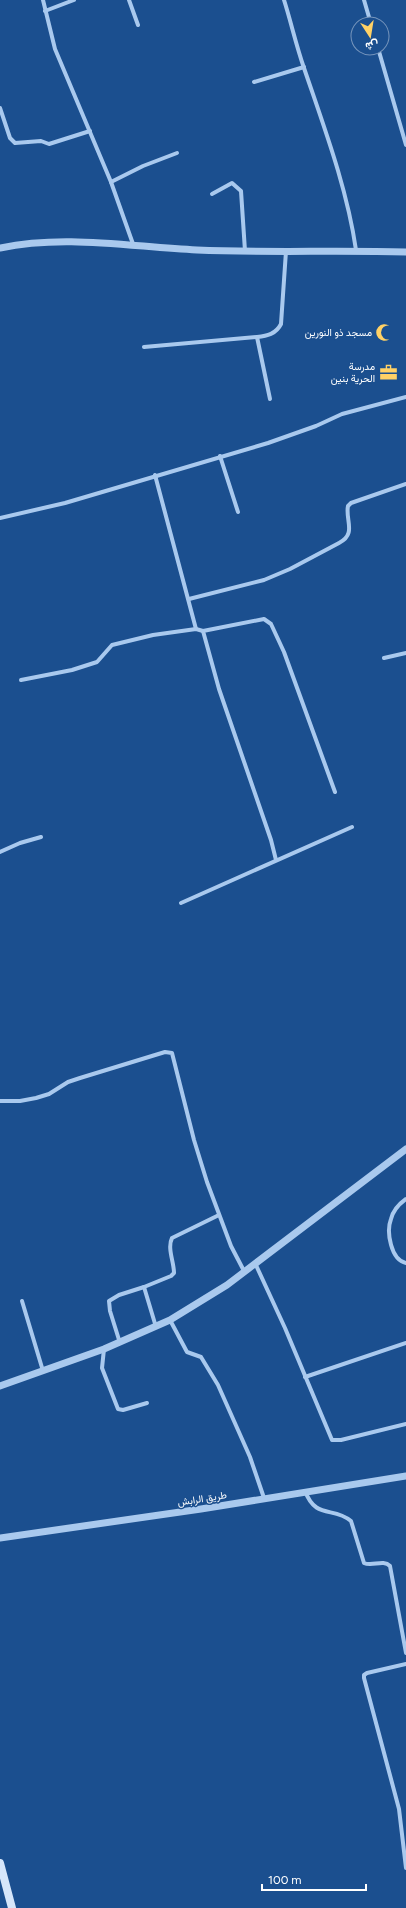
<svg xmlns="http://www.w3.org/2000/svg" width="406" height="1908" font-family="Figtree,Vazirmatn,sans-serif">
<rect width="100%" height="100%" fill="#1b4f8f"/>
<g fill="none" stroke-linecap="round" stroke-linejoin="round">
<g stroke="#a9c9ee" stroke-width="4">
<path d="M43,0L55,49L111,182L133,244"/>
<path d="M129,0L138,25"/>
<path d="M284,0C291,22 296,45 304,68C324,127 347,188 356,250"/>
<path d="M364,0L371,24"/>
<path d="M45,11L74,0"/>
<path d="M378,48L406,145"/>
<path d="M254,82L304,67"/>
<path d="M0,108L10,138L15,143L41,141L49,144L90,131"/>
<path d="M111,182L143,166L177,153"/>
<path d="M212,194L232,183L241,191L245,251"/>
<path d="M257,337L270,399"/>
<path d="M144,347L257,337C267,336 276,334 281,324L286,251"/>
<path d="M220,456L238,512"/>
<path d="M155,475L196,629"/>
<path d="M0,518L65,503L268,443L316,426L342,414L406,397"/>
<path d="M189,599L264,580L290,569L339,543C357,534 345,520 348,506L351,503L406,484"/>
<path d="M384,658L406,653"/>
<path d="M21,680L72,670L97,662L112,645L153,635L196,629L203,631"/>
<path d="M0,852L20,843L41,837"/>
<path d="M276,860L271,840L219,689L203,631L264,619L271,624L284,652L335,792"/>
<path d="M181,903L352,827"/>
<path d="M0,1101H20L36,1098L49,1094L68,1082L80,1078L165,1052L172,1053L194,1140L207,1182L231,1246L244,1271"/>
<path d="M406,1199C399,1204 393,1211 391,1219C386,1232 391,1260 406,1263"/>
<path d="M255,1263L285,1328L332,1440H341L406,1424"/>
<path d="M144,1287L156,1327"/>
<path d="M22,1301L43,1371"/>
<path d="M170,1320L187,1352L201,1357L218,1385L250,1457L264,1498"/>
<path d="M120,1343L110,1311L109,1301L119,1295L144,1287L171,1276L174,1273C174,1262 167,1248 172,1238L219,1215"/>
<path d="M104,1349L102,1368L118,1409L123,1410L147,1403"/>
<path d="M305,1377L406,1343"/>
<path d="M305,1491C316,1520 333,1506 351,1521L364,1563C372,1567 383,1559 390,1566L406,1653"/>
<path d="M406,1664L367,1673L364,1675V1678L399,1809L406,1868"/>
</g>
<g stroke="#a9c9ee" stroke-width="7">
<path d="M0,248C65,234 131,247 197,250C266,253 336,250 406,252"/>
<path d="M0,1386L104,1349L170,1320L227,1285L406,1149"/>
<path d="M0,1538L201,1509L406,1476"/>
</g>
<path stroke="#d6e6fa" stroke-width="8" d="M0,1863L12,1908"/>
</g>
<defs>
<symbol id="mosque-bare" viewBox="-9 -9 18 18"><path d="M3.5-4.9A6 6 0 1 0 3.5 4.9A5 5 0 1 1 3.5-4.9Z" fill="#ffd166" stroke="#1b4f8f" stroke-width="2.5" paint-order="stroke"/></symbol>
<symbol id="office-bare" viewBox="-9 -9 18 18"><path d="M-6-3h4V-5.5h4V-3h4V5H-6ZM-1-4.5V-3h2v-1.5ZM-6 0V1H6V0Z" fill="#ffd166" stroke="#1b4f8f" stroke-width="2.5" paint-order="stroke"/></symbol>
</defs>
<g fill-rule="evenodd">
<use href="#mosque-bare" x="372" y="320" width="25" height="25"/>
<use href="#office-bare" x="376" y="360" width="25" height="25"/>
</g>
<g text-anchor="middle" stroke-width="3" stroke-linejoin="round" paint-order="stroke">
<g font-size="10" fill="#fff" stroke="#1b4f8f" text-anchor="end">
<text x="372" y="336">مسجد ذو النورين</text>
<text x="375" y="370">مدرسة<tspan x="375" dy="12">الحرية بنين</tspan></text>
</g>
<g font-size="10" fill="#fff" stroke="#1b4f8f">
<text transform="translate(202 1498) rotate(-9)" y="4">طريق الرابش</text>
</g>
</g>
<g transform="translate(370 36) rotate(168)"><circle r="19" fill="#1b4f8f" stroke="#7695bc"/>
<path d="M0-3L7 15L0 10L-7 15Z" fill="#ffd166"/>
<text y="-6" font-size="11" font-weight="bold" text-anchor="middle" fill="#ffffff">ش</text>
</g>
<path d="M262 1884v6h104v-6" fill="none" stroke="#ffffff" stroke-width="2"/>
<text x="268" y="1884" font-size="12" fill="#ffffff" stroke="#1b4f8f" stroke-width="3" paint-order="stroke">100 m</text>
</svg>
